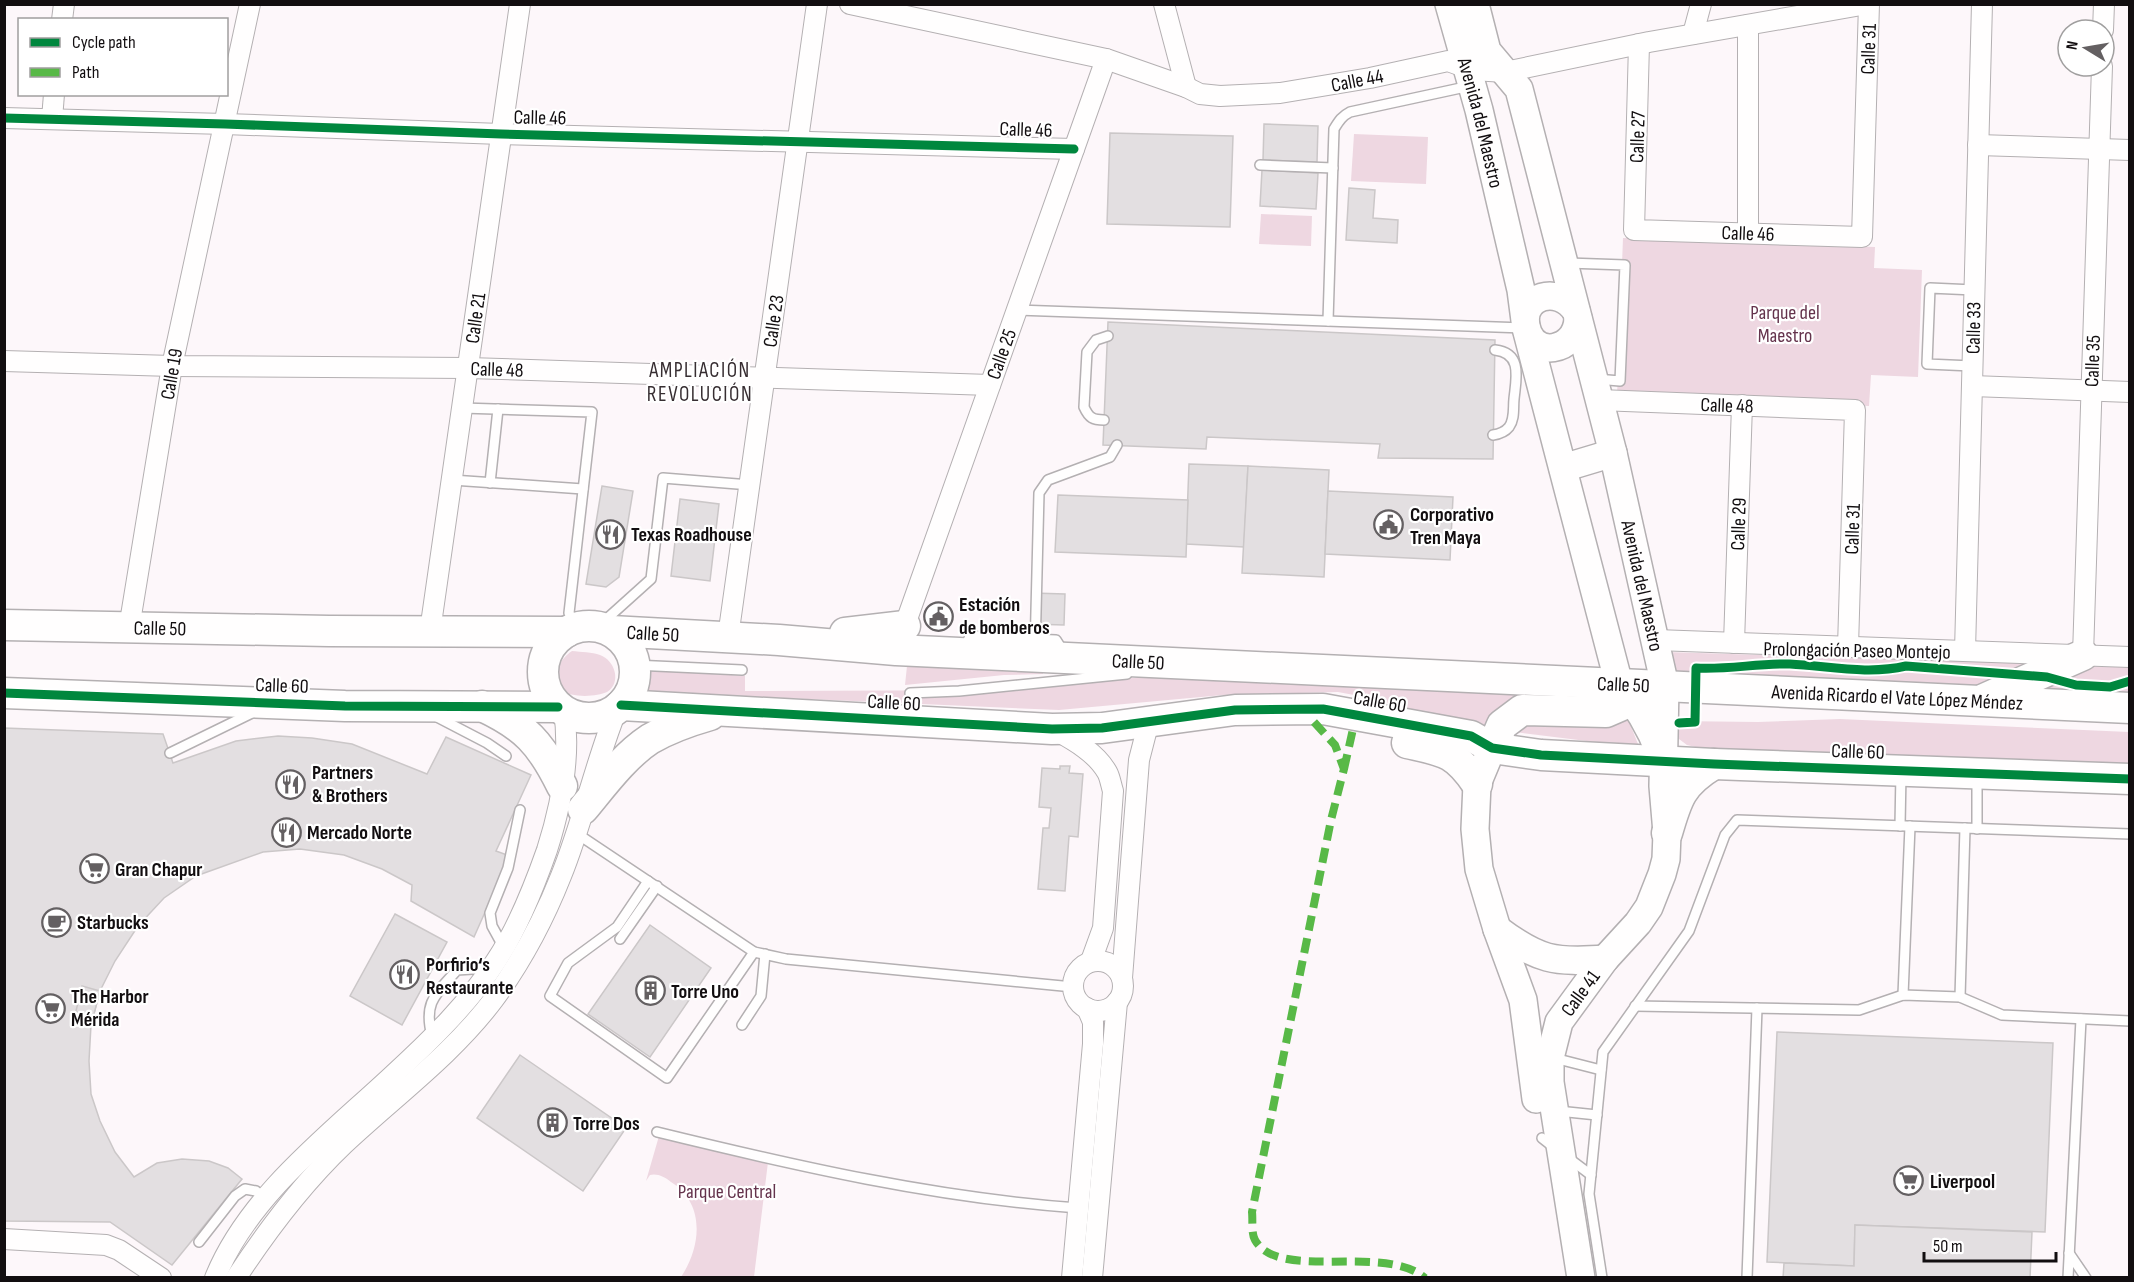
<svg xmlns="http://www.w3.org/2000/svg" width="2134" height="1282" font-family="'Sofia Sans Condensed',sans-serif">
<rect width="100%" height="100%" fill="#fdf7fa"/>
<g fill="#eed7e1">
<path d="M1354,134L1428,137L1426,184L1351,181Z"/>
<path d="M1261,214L1312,216L1311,246L1259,244Z"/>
<path d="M1623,238L1875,247L1874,268L1922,270L1918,377L1871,375L1869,406L1617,396Z"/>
<path d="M572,651C581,652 592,652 600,655C615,660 622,683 607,692C597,697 570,698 562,690C548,677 560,659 572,651Z"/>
<path d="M1665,652L2129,666V693L1676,673Z"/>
<path d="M907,666L1043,668V674L1004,675L905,685Z"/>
<path d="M649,669L745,676V691L1018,690L1152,676L1601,693L1491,719L1484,727L1354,695L1338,692L1223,695L1059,710L646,692Z"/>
<path d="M1628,719L1638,744L1635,747L1515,732L1519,722Z"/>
<path d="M1840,719L2129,732V763L1773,753L1704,749L1687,745L1675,736L1674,721L1758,722Z"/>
<path d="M659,1136L768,1162L754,1277H681C701,1247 706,1204 671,1182C665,1177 657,1173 650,1175L646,1181Z"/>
</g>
<g fill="#e3dfe1" stroke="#cbc7c8" stroke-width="1.5">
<path d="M1264,124L1318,126L1317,162L1263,160Z"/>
<path d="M1110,133L1233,136L1230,227L1107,224Z"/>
<path d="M1262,170L1318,173L1316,209L1260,206Z"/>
<path d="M1349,188L1375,190L1373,218L1398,220L1397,243L1346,240Z"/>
<path d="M1108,322L1495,340L1493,459L1378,458L1380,444L1207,437L1206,449L1103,445Z"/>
<path d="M1189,464L1248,466L1244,547L1186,544Z"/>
<path d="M1248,466L1329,470L1324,577L1242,573Z"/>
<path d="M602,486L633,491L619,577L606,587L586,584Z"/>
<path d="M1328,491L1453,497L1450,560L1325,554Z"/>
<path d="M1058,495L1188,500L1186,557L1055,552Z"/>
<path d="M680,499L719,504L710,581L671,576Z"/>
<path d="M1032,593L1065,594L1064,625L1031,624Z"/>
<path d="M4,728L163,734L173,763L236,741L278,736L312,738L352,744L427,774L446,737L531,775L496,851L510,856L474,937L411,901L412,885L382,869L344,855L300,849L263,852L196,876L164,898L138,926L115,961L100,991L91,1025L89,1061L91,1094L100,1121L115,1152L134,1177L157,1163L182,1159L209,1161L228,1168L242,1179L172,1265L110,1222L4,1221Z"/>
<path d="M1060,766H1070L1069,773L1083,774L1078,837L1069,836L1065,891L1038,889L1043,828H1049L1051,808L1039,807L1042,768L1060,769Z"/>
<path d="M395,914L447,942L402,1025L350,996Z"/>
<path d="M650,925L711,968L650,1057L588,1014Z"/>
<path d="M82,986L100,991L91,1025L76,1011Z"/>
<path d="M1777,1032L2053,1043L2045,1232L1855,1225L1854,1266L1767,1262Z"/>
<path d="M520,1055L626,1128L583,1191L477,1118Z"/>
<path d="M1855,1225L2032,1232L2030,1278H1783L1784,1263L1854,1266Z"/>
</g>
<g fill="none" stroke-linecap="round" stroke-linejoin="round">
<defs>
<g id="lane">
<path d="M1260,165L1333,168"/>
<path d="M1568,263L1625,265L1620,381L1596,379"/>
<path d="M1017,310L1524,328"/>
<path d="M1328,321L1334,129C1339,121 1342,116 1350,112L1470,86"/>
<path d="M1972,366L1927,364L1930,288L1974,290"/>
<path d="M462,408L592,412L569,613L576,627"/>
<path d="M1104,420C1093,420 1089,418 1084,407L1087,352L1096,340L1108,336"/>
<path d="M1493,435C1500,434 1505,432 1509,427C1515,419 1513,408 1514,399C1516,379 1523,353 1495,350"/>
<path d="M452,480L583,489"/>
<path d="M490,483L498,409"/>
<path d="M601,624L651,579L663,478L750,485"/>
<path d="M965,648L970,636L1056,640L1063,651"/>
<path d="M1035,651L1039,493L1048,480L1110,457L1117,445"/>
<path d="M634,665L742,670"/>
<path d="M910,693L959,691L1127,674"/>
<path d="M437,717L487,743L506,756"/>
<path d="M170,753L254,712"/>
<path d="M1900,826L1901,773"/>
<path d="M1977,829V777"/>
<path d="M576,833L754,952L786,959L1073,987"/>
<path d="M648,881L617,927L568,963L550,996L667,1078L754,952"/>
<path d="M620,939L657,886"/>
<path d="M503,946L492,926L490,913L508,868L520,810"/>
<path d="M1903,995L1910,826"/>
<path d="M1960,997L1965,828"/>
<path d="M1635,1006L1859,1010L1903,995L1960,997L2002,1015L2130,1021"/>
<path d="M742,1025L761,996L765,954"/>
<path d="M432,1036C423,1002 436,994 457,970L489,968"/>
<path d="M1554,1058L1601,1070"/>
<path d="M1558,1111L1597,1115"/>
<path d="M657,1132C796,1166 936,1198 1078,1208"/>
<path d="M1542,1138L1556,1149"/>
<path d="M1567,1157L1591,1175"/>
<path d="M199,1242L235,1196L245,1189L256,1191L265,1198"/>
<path d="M2069,1253L2086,1278"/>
<path d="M1602,1278L1589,1194L1603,1052L1689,931L1725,835L1737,820L2130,834"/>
<path d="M1747,1278L1757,1008"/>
<path d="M2068,1278L2081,1019"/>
</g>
<g id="street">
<path d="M850,4L1106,59L1186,87L1200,94L1220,96L1280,93L1370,78L1448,61L1473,70L1505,72L1649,42L1867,4"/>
<path d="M1164,4L1186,87"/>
<path d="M62,20L64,4"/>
<path d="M2103,30L2104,4"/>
<path d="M1693,34L1701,4"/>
<path d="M1639,44L1634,230L1862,237L1869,4"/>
<path d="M4,118L225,124L501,134L1074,149"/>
<path d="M52,119L54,94"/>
<path d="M1978,145L2130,150"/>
<path d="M1748,233V25"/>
<path d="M4,361L172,366L468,368L990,385"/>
<path d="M1972,386L2130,392"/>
<path d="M1599,400L1855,410L1848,647"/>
<path d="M129,628L172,366L250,4"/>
<path d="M430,631L520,4"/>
<path d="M901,636L1106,59"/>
<path d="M728,637L817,4"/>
<path d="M1656,640L2130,657"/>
<path d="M1734,643L1742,405"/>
<path d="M1965,651L1982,4"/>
<path d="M2083,655L2102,66"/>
<path d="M1057,731C1075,741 1096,753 1107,772C1110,777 1111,785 1113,791L1103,928L1091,961"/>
<circle cx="1098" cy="986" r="25"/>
<path d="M1122,978L1139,760L1149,721"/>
<path d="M4,1239L106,1245L119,1250L161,1278"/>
<path d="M215,1278C248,1196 330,1134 393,1075C430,1041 469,1003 496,961C518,928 534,887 547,850C561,806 571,757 564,711"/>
<path d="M236,1278C268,1229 302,1184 344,1144C395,1096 452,1055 494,999C521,962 544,919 561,876C583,822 595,763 617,709"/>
<path d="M1072,1278L1093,1044V1022L1087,1008"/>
<path d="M1092,1278L1117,1002"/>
</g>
<g id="secondary">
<path id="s1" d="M1449,4L1479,110L1521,290L1526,328L1619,684C1637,705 1650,727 1660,753"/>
<path id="s2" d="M1475,4L1487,51L1519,89L1613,453L1665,686L1663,786L1667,833L1666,859L1662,874L1649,907L1638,923L1605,959L1559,1022L1550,1058V1082L1581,1278"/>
<path d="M1576,311C1558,284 1520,296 1526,326C1532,359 1576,353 1578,319"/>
<path d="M1563,468L1613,453"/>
<path d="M1492,748L1477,784L1475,829L1479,869L1497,929L1523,1000L1536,1099"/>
<path d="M1497,929C1538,960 1554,963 1605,959"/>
</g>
<g id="primary">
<path id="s3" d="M4,625L329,631L566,632"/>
<circle cx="589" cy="672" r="46"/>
<path id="s4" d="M611,631L779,640L896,650L2130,708"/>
<path d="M845,633L905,626"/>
<path d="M4,693L345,706L558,707"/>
<path d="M1984,699L2083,655"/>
<path d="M621,705L1052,729L1102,728L1235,710L1323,709L1471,736L1492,748L1541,755L1714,764L2130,779"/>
<path d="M482,706C525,726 541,743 562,786"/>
<path d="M1407,743C1443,751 1455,751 1477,784"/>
<path d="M1492,748L1502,725L1522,710L1606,712L1659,689"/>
<path d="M583,809C603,785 624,756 650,739C669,728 689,721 710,715"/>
<path d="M1667,833C1677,798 1681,784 1714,764"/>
</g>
</defs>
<use href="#lane" stroke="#b4b0b2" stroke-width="12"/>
<use href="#street" stroke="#b4b0b2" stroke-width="22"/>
<use href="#secondary" stroke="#b4b0b2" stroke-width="30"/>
<use href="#primary" stroke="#b4b0b2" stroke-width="33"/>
<use href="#lane" stroke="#fffefe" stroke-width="9"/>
<use href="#street" stroke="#fffefe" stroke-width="20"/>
<use href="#secondary" stroke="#fffefe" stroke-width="27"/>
<use href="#primary" stroke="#fffefe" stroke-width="30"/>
<g stroke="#58b947" stroke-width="8" stroke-dasharray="15 8" stroke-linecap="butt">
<path d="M1314,722L1335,745L1344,769L1331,820L1252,1212C1253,1221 1251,1233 1255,1240C1278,1282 1385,1243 1425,1278"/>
<path d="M1344,769L1353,729"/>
</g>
<defs>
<g id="cycleway">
<path d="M4,118L225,124L501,134L1074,149"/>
<path d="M4,693L345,706L558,707"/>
<path d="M621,705L1052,729L1102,728L1235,710L1323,709L1471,736L1492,748L1541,755L1714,764L2130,779"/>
<path d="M1679,723L1695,722L1696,668C1727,670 1759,663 1790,664C1829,666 1868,675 1906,666L2047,677L2076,685L2110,687L2130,681"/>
</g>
</defs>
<use href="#cycleway" stroke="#fff" stroke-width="13"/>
<use href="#cycleway" stroke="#00873e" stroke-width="9"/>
</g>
<defs>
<symbol id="civic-ring" viewBox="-11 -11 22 22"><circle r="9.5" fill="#fff" stroke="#646062" stroke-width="1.5"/><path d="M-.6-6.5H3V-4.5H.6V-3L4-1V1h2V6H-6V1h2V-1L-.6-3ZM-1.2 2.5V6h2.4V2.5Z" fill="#646062"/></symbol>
<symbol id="restaurant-ring" viewBox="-11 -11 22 22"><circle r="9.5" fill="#fff" stroke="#646062" stroke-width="1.5"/><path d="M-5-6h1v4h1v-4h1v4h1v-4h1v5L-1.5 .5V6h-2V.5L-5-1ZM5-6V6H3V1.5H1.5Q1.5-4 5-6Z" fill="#646062"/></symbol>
<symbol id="supermarket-ring" viewBox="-11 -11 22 22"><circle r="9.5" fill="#fff" stroke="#646062" stroke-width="1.5"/><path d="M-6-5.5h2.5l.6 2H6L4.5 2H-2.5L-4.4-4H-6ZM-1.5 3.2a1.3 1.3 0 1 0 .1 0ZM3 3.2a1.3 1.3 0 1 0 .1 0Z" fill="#646062"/></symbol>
<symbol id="cafe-ring" viewBox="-11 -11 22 22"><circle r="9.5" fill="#fff" stroke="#646062" stroke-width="1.5"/><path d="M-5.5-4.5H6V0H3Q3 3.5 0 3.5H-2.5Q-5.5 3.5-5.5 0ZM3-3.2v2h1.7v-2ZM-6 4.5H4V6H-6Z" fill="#646062"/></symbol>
<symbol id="building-ring" viewBox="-11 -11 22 22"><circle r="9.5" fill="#fff" stroke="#646062" stroke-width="1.5"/><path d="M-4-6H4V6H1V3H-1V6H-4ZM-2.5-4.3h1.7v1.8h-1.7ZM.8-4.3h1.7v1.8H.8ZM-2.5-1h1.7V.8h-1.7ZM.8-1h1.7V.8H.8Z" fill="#646062"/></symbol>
</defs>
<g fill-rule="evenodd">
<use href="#civic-ring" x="1372" y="508" width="33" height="33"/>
<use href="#restaurant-ring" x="594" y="518" width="33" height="33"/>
<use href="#civic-ring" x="922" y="600" width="33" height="33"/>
<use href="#restaurant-ring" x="274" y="768" width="33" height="33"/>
<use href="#restaurant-ring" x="270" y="816" width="33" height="33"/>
<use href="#supermarket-ring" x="78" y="852" width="33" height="33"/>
<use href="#cafe-ring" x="40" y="906" width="33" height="33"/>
<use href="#restaurant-ring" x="388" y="958" width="33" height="33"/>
<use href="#building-ring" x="634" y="974" width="33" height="33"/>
<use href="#supermarket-ring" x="34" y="992" width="33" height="33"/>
<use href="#building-ring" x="536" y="1106" width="33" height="33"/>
<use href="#supermarket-ring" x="1892" y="1164" width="33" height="33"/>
</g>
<g text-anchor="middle" stroke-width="4.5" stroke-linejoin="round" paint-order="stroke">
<g font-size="20" fill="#120e10" stroke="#fff">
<text transform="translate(1868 49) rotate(-88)" y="7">Calle 31</text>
<text transform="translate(1357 80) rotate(-11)" y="7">Calle 44</text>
<text transform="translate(540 117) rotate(1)" y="7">Calle 46</text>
<text dy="7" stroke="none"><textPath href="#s1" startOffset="123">Avenida del Maestro</textPath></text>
<text transform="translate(1026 129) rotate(2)" y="7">Calle 46</text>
<text transform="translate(1637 137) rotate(-88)" y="7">Calle 27</text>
<text transform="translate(1748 233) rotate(2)" y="7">Calle 46</text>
<text transform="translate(475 318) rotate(-82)" y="7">Calle 21</text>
<text transform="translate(773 321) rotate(-82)" y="7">Calle 23</text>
<text transform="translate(1973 328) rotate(-89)" y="7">Calle 33</text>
<text transform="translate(1001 354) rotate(-70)" y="7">Calle 25</text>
<text transform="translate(2092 361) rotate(-88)" y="7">Calle 35</text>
<text transform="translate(497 369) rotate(2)" y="7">Calle 48</text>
<text transform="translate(171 374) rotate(-80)" y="7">Calle 19</text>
<text transform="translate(1727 405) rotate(2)" y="7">Calle 48</text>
<text transform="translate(1738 524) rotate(-88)" y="7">Calle 29</text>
<text transform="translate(1852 529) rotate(-88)" y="7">Calle 31</text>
<text dy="7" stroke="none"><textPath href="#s2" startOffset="610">Avenida del Maestro</textPath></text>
<text dy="7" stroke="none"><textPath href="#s3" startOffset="156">Calle 50</textPath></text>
<text dy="7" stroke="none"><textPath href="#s4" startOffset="42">Calle 50</textPath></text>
<text transform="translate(1857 650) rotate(1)" y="7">Prolongación Paseo Montejo</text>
<text dy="7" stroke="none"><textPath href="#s4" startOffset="528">Calle 50</textPath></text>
<text dy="7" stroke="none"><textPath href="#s4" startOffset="1014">Calle 50</textPath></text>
<text transform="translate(282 685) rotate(2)" y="7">Calle 60</text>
<text dy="7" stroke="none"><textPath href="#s4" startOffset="1288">Avenida Ricardo el Vate López Méndez</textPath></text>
<text transform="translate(1380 701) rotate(10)" y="7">Calle 60</text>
<text transform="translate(894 702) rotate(3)" y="7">Calle 60</text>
<text transform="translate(1858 751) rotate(2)" y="7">Calle 60</text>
<text transform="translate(1580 993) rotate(-54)" y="7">Calle 41</text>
</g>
<g font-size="20" fill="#64334c" stroke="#fff">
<text x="1785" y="319">Parque del<tspan x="1785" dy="23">Maestro</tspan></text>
<text x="727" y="1198">Parque Central</text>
</g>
<g font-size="20" font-weight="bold" fill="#120e10" stroke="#fff" text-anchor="start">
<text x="1410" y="521">Corporativo<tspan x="1410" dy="23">Tren Maya</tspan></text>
<text x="631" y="541">Texas Roadhouse</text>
<text x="959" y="611">Estación<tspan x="959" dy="23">de bomberos</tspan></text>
<text x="312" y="779">Partners<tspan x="312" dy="23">&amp; Brothers</tspan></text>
<text x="307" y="839">Mercado Norte</text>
<text x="115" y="876">Gran Chapur</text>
<text x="77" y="929">Starbucks</text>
<text x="426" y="971">Porfirio‘s<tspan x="426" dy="23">Restaurante</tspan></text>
<text x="671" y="998">Torre Uno</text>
<text x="71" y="1003">The Harbor<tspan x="71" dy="23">Mérida</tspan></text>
<text x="573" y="1130">Torre Dos</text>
<text x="1930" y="1188">Liverpool</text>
</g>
<g font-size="21" letter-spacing="1.5" fill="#372e32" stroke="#fff">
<text x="700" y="377">AMPLIACIÓN<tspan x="700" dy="24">REVOLUCIÓN</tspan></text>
</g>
</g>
<rect width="2134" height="1282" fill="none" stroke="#120e10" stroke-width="12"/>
<rect x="18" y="18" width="210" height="78" fill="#ffffff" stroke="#a09f9f" stroke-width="1.5"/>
<rect x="30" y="38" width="30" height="9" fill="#00873e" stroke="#a09f9f" stroke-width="1.5"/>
<text x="72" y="48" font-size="18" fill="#120e10">Cycle path</text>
<rect x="30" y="68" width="30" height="9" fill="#58b947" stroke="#a09f9f" stroke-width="1.5"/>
<text x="72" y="78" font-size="18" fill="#120e10">Path</text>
<g transform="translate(2086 48) rotate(281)"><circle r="28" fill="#ffffff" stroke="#a09f9f" stroke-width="1.5"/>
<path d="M0-4.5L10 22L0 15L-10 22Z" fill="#646062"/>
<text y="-9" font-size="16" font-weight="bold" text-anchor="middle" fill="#120e10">N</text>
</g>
<path d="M1924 1252v9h132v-9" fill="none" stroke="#120e10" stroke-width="3"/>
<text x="1933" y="1252" font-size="18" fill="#120e10" stroke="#ffffff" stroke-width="4.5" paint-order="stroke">50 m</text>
</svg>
